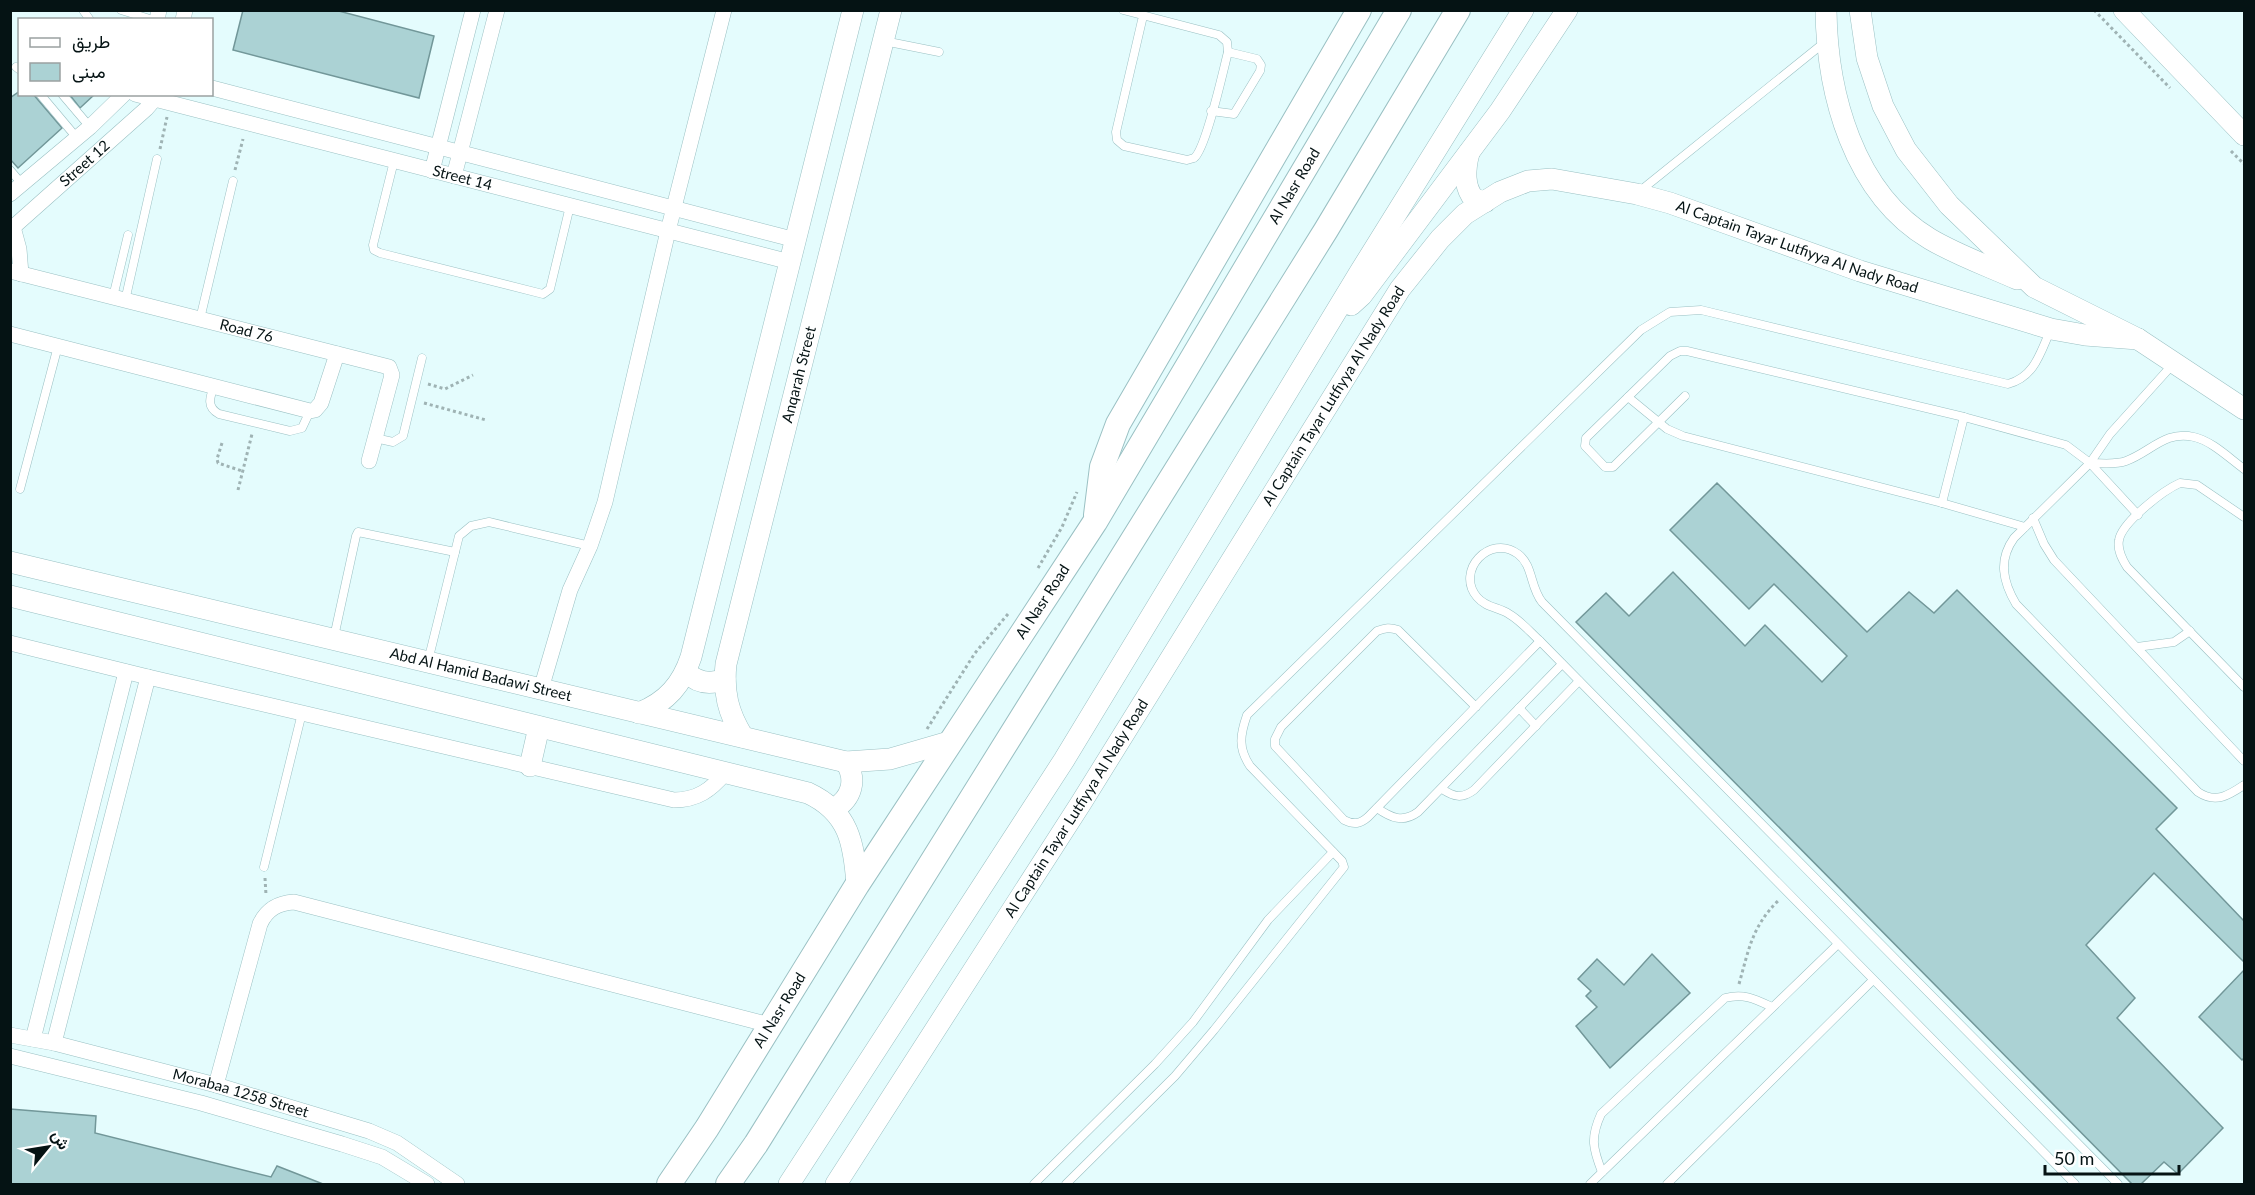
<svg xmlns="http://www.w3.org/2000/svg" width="2255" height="1195" font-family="Lato,Vazirmatn,sans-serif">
<rect width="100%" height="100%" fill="#e4fcfd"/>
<g fill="#abd2d4" stroke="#729799" stroke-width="1.5">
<path d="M243,10H335L434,36L419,98L233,50Z"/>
<path d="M20,91V94H33L62,128L18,168L10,159V98Z"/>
<path d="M69,94H95L80,108Z"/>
<path d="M1717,483L1867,632L1909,592L1934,613L1957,590L2177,808L2156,829L2244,921V962L2154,873L2086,945L2135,998L2117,1018L2223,1128L2178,1174L2164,1162L2141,1184H2132L1576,622L1606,593L1629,616L1673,572L1745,646L1765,625L1822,682L1847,656L1774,584L1749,609L1670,530Z"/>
<path d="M1652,954L1690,993L1610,1068L1576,1026L1597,1007L1586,996L1591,991L1578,979L1597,959L1624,985Z"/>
<path d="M2244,970V1058L2242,1060L2199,1017Z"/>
<path d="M10,1109L96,1116L95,1133L271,1177L277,1166L323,1184H10Z"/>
</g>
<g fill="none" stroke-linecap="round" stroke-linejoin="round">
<defs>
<g id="lane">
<path d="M83,10L90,20"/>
<path d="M121,10L153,20"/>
<path d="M1123,10L1219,35L1227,42L1228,52C1223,71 1206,149 1194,158L1187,160L1124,146L1117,140L1116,132L1143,16"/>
<path d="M884,41L939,52"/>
<path d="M16,67L20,70"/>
<path d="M40,94L77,138"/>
<path d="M62,94L90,127"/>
<path d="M1211,111L1234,114L1260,71L1261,65L1257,59L1228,52"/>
<path d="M394,161L373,245L374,250L380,253L543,294L550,289L570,206"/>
<path d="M10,170L22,184"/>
<path d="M1640,191L1825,42"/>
<path d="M113,297L128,235"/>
<path d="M125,301L157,159"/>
<path d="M200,319L233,181"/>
<path d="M2174,363L2110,434L2090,463L2014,538C1998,560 2003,582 2016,604L2198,792C2216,804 2229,795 2244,785"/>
<path d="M214,386C210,397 206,407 219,414L290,431L302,428L310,411"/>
<path d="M1685,396L1613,467H1605L1585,446L1586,438L1670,356L1680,351H1687L1964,417L2066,445L2090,463L2138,515"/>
<path d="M1628,397L1667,429L1683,436L1942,503L2025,527"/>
<path d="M375,438L393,442L403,436L422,358"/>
<path d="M2090,463C2102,463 2115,465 2126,461C2151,452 2165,430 2194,437C2212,441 2229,458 2244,469"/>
<path d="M20,489L58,346"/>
<path d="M1942,503L1964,417"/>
<path d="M2244,517L2197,485L2180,483C2164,490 2122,522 2119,540C2117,550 2122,559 2127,567L2244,687"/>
<path d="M2033,518L2044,544L2054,560L2244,761"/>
<path d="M334,637L356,536L358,532L455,552"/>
<path d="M2137,647L2174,642L2190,631"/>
<path d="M428,661L459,536L471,526L489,522L590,546"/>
<path d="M1476,707L1398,630C1390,627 1385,628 1377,631L1281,727L1275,739V746L1344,820C1354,825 1360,824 1368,817L1540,641"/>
<path d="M1519,708L1536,726"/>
<path d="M1442,789C1454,797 1462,799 1474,790L1579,681"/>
<path d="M1377,808C1391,818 1403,823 1418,812L1562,664"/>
<path d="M264,867L302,713"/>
<path d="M1602,1172C1593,1149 1590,1138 1601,1114L1725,998C1744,993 1755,999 1772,1007"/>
<path d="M1034,1184L1155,1064L1193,1022L1268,920L1333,852"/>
<path d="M1066,1184L1175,1076L1214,1030L1344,867L1342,861L1250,766C1238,748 1240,735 1247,715L1641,330L1670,312L1701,310L2008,384C2034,377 2040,354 2050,331"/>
<path d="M1590,1184L1838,944"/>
<path d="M1667,1184L1873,980"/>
<path d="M2075,1184L1540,641C1530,632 1521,621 1509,614C1499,607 1486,608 1477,597C1455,571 1490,533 1518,554C1533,565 1530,587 1542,602L2118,1184"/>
</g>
<g id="street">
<path d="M157,20L159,10"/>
<path d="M183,20L185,10"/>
<path d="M212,88L796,240"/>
<path id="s1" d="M135,94L790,262"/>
<path d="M432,171L473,10"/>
<path d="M454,176L497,10"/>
<path d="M10,194L90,127L124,94"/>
<path d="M13,227L19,249L21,274"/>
<path id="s2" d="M10,230L146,109L159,94"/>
<path id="s3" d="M10,271L389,367L392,375L369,461"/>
<path d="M10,334L310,411L315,410L321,403L337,354"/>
<path d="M10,643L148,677L674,800C697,800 711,790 725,773"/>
<path d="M541,689L570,590L590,546L605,502L668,231L724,10"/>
<path id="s4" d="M10,1035L54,1043L216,1085L369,1131L397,1143L457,1184"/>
<path d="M33,1039L126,672"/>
<path d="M54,1043L148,677"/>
<path d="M10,1056L201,1103L342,1144L382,1157L427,1184"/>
<path d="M216,1085L260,924C267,909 278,903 294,902L770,1025"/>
</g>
<g id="secondary">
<path d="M1826,10C1827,93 1853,193 1930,239C1957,255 1988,266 2017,279"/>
<path d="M1860,10L1867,58L1883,106L1906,150L1949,205L2034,287L2138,339L2244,409"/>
<path d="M2124,10L2244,135"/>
<path d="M1469,153C1465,168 1463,186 1474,199L1485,202"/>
<path d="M1351,305L1362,295L1500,111L1567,10"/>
<path id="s5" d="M10,562L846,762L890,759L952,741"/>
<path d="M10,596L808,793C849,812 854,843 857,885"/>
<path d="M686,672C697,683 710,685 725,679"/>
<path d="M639,713C667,702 682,684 691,657L853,10"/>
<path id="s6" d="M743,737C728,713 723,692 726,664L891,10"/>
<path d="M530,766L539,727"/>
<path d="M834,809C852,798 857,780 846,762"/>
<path d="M789,1184L1064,760L1360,272L1523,10"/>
<path id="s7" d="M836,1184L1081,803L1400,289L1440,239L1465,214L1500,192L1528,181L1552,179L1637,194L1670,203L1860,271L2051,329L2085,335L2138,339"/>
</g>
<g id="primary">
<path d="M1096,515L1102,467L1118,424L1359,10"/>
<path id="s8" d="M669,1184L707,1128L857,885L1095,522L1399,10"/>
<path d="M728,1184L756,1144L1326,230L1458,10"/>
</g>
</defs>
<use href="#lane" stroke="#9ac0c3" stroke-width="9"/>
<use href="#street" stroke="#9ac0c3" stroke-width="16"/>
<use href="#secondary" stroke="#9ac0c3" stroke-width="22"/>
<use href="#primary" stroke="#9ac0c3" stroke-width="26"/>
<g stroke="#9fb3b4" stroke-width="3" stroke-dasharray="3 3" stroke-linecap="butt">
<path d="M2094,10L2170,88"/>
<path d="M160,149L167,117"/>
<path d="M2231,151L2244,164"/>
<path d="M235,170L243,139"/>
<path d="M428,384L445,389L473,375"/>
<path d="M424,403L486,420"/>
<path d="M222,443L217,459L218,463L242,471"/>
<path d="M238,490L252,434"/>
<path d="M1038,568L1062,527L1077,492"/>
<path d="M927,729L975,653L1008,614"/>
<path d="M265,878L266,895"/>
<path d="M1739,984C1749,949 1752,926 1779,900"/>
</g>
<use href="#lane" stroke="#fff" stroke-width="8"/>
<use href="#street" stroke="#fff" stroke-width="15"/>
<use href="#secondary" stroke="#fff" stroke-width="21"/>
<use href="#primary" stroke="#fff" stroke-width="24"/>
</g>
<g text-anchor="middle" stroke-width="6" stroke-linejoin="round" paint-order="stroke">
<g font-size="15" fill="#051314" stroke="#fff">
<text dy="5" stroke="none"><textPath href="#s2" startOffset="100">Street 12</textPath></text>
<text dy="5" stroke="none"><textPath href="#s1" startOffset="338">Street 14</textPath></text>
<text dy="5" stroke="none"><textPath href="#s8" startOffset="1178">Al Nasr Road</textPath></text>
<text dy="5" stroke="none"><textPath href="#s7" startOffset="1508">Al Captain Tayar Lutfiyya Al Nady Road</textPath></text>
<text dy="5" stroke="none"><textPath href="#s3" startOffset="244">Road 76</textPath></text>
<text dy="5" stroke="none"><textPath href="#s6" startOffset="375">Anqarah Street</textPath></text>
<text dy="5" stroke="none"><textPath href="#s7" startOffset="932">Al Captain Tayar Lutfiyya Al Nady Road</textPath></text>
<text dy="5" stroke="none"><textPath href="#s8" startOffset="692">Al Nasr Road</textPath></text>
<text dy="5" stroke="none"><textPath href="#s5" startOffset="484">Abd Al Hamid Badawi Street</textPath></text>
<text dy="5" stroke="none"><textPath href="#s7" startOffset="446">Al Captain Tayar Lutfiyya Al Nady Road</textPath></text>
<text dy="5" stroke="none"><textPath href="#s8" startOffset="206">Al Nasr Road</textPath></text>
<text dy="5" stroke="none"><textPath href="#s4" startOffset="238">Morabaa 1258 Street</textPath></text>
</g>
</g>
<rect width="2255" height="1195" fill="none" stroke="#051314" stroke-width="24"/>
<rect x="18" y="18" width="195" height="78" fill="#ffffff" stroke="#9ba1a1" stroke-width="1.5"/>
<rect x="30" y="38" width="30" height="9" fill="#ffffff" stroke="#9ba1a1" stroke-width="1.5"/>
<text x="72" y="48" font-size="18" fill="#051314">طريق</text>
<rect x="30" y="63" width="30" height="18" fill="#abd2d4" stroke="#9ba1a1" stroke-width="1.5"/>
<text x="72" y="78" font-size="18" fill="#051314">مبنى</text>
<g transform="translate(48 1147) rotate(60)" stroke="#ffffff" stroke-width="4.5" paint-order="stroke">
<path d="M0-4.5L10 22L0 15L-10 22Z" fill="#051314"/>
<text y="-9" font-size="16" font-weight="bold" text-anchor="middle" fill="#051314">ش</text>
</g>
<path d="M2045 1165v9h134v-9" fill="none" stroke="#051314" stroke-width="3"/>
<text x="2054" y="1165" font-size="18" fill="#051314" stroke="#ffffff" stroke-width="4.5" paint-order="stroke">50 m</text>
</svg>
